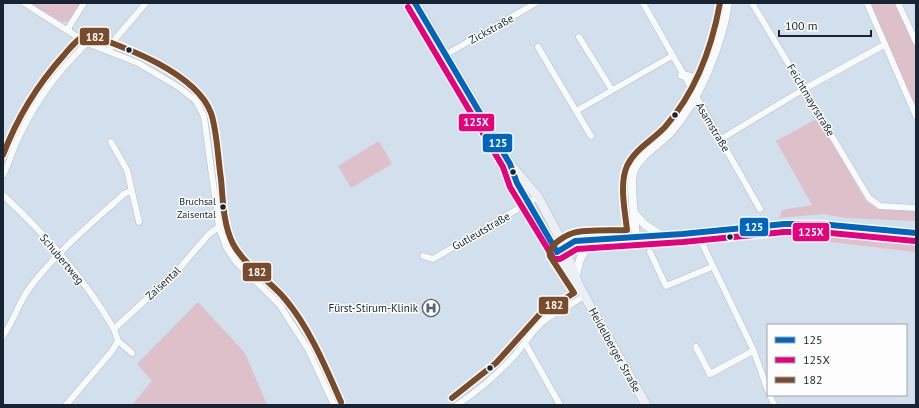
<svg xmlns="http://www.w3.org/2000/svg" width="919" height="408" font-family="'PT Sans',sans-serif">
<rect width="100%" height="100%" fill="#d2dfec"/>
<g fill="#dec0ca">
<path d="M27,3H82L70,21L62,22Z"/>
<path d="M870,3H897L916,46V108Z"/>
<path d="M818,118L866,201L879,209L916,211V221L846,218L824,214L779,218L782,210L812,205L776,141Z"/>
<path d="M379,141L392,164L351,188L338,166Z"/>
<path d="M821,230L916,240V252L745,232Z"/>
<path d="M198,302L245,353L267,405H132L152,381L137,364Z"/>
</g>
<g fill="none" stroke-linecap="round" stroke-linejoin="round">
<defs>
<g id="minor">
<path d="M24,3L87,43L138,63L180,88L196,101L204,117L219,227L226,247L236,262L279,304L308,349L334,405"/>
<path d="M643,3L760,209"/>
<path d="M752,3L869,198L880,206L916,208"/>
<path d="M867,3L916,116"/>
<path d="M898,3L916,42"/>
<path d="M69,31V27L84,3"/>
<path d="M579,37L612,90"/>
<path d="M538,47L576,111L672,56"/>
<path d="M109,50L116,38L146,3"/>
<path d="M445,55L536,3"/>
<path d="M576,111L591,136"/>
<path d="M721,139L804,89L884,45"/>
<path d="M3,142L14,148"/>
<path d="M111,142L127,170L139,222"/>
<path d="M3,175C10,162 13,148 20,135C36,100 60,69 87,43"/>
<path d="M3,195C45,234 85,279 114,329"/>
<path d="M697,233L753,349L768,391"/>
<path d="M650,252L666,286L712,267"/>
<path d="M423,256L433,259L538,197"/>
<path d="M3,336C13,322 18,305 28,290C54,254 91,224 124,194L132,190"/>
<path d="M118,341L132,353"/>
<path d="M525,343L560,405"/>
<path d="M696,347L710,374L753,351"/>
<path d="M770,395L774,405"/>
<path d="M66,405L112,351L118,341L114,329L178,270L209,234L219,227"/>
<path d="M457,405C478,391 498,374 515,355C525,343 533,330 545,320C557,311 572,304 585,296"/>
</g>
<g id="tertiary">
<path d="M682,75L695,78L705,77"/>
<path d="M635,214L645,225L661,235"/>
<path d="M636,237C635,223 629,181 634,170C641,154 661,144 672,131C700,98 722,45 728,3"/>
<path d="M565,249C578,251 587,247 598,240"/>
<path d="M559,251L575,241L682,234L784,224H820L916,233"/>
<path d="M576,275L580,259L588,246"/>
</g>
<g id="secondary">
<path d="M415,3L510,164L538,197L561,240L579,286"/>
<path d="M513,171L517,183L571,275L579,286L646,405"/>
</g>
</defs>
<use href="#minor" stroke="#b0bcca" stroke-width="7"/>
<use href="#tertiary" stroke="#b0bcca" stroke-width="9"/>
<use href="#secondary" stroke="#b0bcca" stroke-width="10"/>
<use href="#minor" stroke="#f8fafc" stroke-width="6"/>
<use href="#tertiary" stroke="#f8fafc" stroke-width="8"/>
<use href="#secondary" stroke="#ecf0f4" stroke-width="9"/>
<defs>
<path id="bus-1" d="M415,3L510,164L517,183L557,252L575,241L682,234L784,224H820L916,233"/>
<path id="bus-2" d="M408,7L503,167L510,187L554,259H560L577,249L683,242L784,232H820L915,241"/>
<g id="bus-3">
<path d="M3,155C17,118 38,84 64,55C70,48 76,40 84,36L90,35C127,48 196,73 211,113C217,130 218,160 221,179C223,200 223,224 233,244C245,266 269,280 285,299C309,327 326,368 341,402"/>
<path d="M452,398L496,363L540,314L574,293L550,256C547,246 564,236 573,233C586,229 612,231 627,230C625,211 619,184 627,166C635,149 653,140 665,127C695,93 712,47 720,3"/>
</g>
</defs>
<use href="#bus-1" stroke="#fdfdfd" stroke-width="9"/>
<use href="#bus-2" stroke="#fdfdfd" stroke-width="9"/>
<use href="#bus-3" stroke="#fdfdfd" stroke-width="9"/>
<use href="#bus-1" stroke="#0065bd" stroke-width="6"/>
<use href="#bus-2" stroke="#e5007d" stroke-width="6"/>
<use href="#bus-3" stroke="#7a4b2a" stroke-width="6"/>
</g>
<defs>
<symbol id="hospital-ring" viewBox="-11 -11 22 22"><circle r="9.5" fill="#fdfdfd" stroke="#586574" stroke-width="1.5"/><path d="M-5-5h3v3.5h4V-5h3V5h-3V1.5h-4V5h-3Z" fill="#586574"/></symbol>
</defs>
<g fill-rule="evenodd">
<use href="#hospital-ring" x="421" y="298" width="20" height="20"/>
</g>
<g fill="#162433" stroke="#fdfdfd" stroke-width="1.5">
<circle cx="129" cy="50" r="3.5"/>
<circle cx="675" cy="115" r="3.5"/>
<circle cx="513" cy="172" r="3.5"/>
<circle cx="223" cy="207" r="3.5"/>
<circle cx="730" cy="237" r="3.5"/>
<circle cx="490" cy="368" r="3.5"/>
</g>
<g text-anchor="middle" stroke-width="3" stroke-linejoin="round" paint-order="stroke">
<g font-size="10" fill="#162433" stroke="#fdfdfd" text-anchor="end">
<text x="216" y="205">Bruchsal<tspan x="216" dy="13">Zaisental</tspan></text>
</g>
<g font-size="11" fill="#162433" stroke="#fdfdfd">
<text transform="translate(491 29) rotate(-29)" y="4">Zickstraße</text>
<text transform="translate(811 100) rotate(59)" y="4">Feichtmayrstraße</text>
<text transform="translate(713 127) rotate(59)" y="4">Asamstraße</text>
<text transform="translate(481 231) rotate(-30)" y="4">Gutleutstraße</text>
<text transform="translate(62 259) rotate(50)" y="4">Schubertweg</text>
<text transform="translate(163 283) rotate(-43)" y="4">Zaisental</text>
<text transform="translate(615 350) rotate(61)" y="4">Heidelberger Straße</text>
</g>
<g font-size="11" fill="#162433" stroke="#fdfdfd" text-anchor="end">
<text x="418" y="312">Fürst-Stirum-Klinik</text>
</g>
</g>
<g stroke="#fdfdfd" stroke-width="1.5">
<rect x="79" y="27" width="31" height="19" rx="4" fill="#7a4b2a"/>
<rect x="458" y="113" width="37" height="19" rx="4" fill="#e5007d"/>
<rect x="482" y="133" width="31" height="20" rx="4" fill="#0065bd"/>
<rect x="739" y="217" width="30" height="20" rx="4" fill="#0065bd"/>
<rect x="792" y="222" width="38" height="20" rx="4" fill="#e5007d"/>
<rect x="242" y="262" width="30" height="20" rx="4" fill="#7a4b2a"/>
<rect x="538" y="296" width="31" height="19" rx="4" fill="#7a4b2a"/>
</g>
<g font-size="11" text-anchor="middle" font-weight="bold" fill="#fff">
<text x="95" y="41">182</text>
<text x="476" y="126">125X</text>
<text x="498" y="147">125</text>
<text x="754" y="231">125</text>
<text x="811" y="236">125X</text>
<text x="257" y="276">182</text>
<text x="554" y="309">182</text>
</g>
<rect width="919" height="408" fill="none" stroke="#162433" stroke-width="8"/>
<rect x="767" y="324" width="140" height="72" fill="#fdfdfd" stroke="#a1a6ac"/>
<rect x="775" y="337" width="20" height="6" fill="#0065bd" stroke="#a1a6ac"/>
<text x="803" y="344" font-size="12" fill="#162433">125</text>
<rect x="775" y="357" width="20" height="6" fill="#e5007d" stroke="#a1a6ac"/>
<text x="803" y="364" font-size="12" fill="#162433">125X</text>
<rect x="775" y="377" width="20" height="6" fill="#7a4b2a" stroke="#a1a6ac"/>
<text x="803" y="384" font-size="12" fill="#162433">182</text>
<path d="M779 30v6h92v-6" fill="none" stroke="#162433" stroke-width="2"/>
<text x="785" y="30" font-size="12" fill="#162433" stroke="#fdfdfd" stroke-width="3" paint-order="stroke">100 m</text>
</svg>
